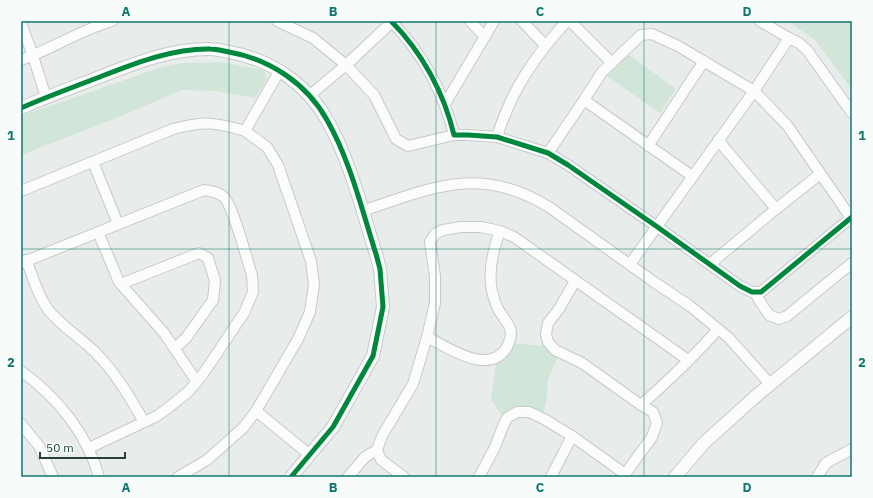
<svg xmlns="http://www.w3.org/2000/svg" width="873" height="498" font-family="'IBM Plex Sans',sans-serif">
<rect width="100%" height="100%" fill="#e8edeb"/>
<g fill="#d1e6d8">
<path d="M788,21H852V90L816,41Z"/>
<path d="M628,54L676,89L660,113L604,74Z"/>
<path d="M223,62L264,70L267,79L255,98L217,91L182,90L119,117L21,155V116L162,67L182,63Z"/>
<path d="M512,343L545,346L558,356L548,380L547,397L543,414L525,408H511L503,417L491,400L496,364L503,358Z"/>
</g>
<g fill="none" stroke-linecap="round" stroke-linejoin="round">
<defs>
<g id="minor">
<path d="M277,21L313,38L346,65L374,95L396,139L408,146L454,135"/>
<path d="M391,21C422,52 444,93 454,135H468L497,137L548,153L568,165L656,226L740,286L752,292H761L852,217"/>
<path d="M470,21L485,37"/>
<path d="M522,21L545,45"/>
<path d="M570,21L612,63"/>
<path d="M21,23L33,56L46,97"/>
<path d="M789,38L799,43L807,50L852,113"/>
<path d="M21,60C52,49 80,30 112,21"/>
<path d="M309,96L346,65L393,21"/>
<path d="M584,100L602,72L641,35L652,34L678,46L754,91L787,125L851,218"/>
<path d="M445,104L494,21"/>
<path d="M245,131L267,147L278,165L311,261L314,285L310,312L298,339L256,411"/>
<path d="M497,137C511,91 534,57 567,21"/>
<path d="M718,140L776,209"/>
<path d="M648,146L704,61"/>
<path d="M548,153L584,100L692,176"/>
<path d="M93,162L118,224"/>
<path d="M21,191L173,129C204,121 215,122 245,131L280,70"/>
<path d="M362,211C432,188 479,164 549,207L654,282L690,306L729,338L770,384"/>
<path d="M98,232L119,282L164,333L197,382"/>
<path d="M26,260C33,276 37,294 47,308C58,324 81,338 95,352C115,372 130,397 144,422"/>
<path d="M21,263L204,190C212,191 218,192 224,197C233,206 247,260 252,275L253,292L244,313L203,374L188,392L168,408L157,416L89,448"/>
<path d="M630,264L754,91L789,38L760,21"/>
<path d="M710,264L776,209L820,174"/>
<path d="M575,281L559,309L548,323L546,334L548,342L555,350L582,363L641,405C668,381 695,356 718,329"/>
<path d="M121,284L199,253L208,258L215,281L213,300L186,338L175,348"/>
<path d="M755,292L759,300L769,315L779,319L787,316L852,263"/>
<path d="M427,337C447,347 487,375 505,350C508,346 511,338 511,333C510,323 502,317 498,309C495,302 492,293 491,285C489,267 494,247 500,231"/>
<path d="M21,371C57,397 87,433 99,477"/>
<path d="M21,424L39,446L53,477"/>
<path d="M178,477L207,460L244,427L256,411L310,455"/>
<path d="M348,477L365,457L377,450"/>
<path d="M404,477L381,460L377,450L382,436L413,384L427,337L435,303V276L430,242L435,234L443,230L461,227H481L500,231L514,237L688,360"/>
<path d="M479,477L495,447L503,426L507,418L517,412H529L544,419L572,436L625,474"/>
<path d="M551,477L572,436"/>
<path d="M623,477L652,437L657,423L653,412L641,405"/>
<path d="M817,477L826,463L852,449"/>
</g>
<g id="tertiary">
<path d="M21,108C46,97 71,88 97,78C133,64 172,48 211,49C217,49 223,51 229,52C270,59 307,84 327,120C350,160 362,210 376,254L380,269L383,307L373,356L333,427L291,477"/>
<path d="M675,477L704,443L756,396L852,317"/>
</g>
</defs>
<use href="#minor" stroke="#c5cac8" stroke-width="12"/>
<use href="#tertiary" stroke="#c5cac8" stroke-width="14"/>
<use href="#minor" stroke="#fcfcfc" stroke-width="10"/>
<use href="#tertiary" stroke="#fcfcfc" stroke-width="12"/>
<defs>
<g id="cycleway">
<path d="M391,21C422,52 444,93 454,135H468L497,137L548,153L568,165L656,226L740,286L752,292H761L852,217"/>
<path d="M21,108C46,97 71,88 97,78C133,64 172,48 211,49C217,49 223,51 229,52C270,59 307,84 327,120C350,160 362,210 376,254L380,269L383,307L373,356L333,427L291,477"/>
</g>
</defs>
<use href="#cycleway" stroke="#f7fbf9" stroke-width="8"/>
<use href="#cycleway" stroke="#00873e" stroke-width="5"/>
</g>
<path fill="none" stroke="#0f766e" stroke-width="1" stroke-opacity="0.55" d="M229,21V477M436,21V477M644,21V477M21,249H852"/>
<rect width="873" height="498" fill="none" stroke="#f7fbf9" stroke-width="44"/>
<path d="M40 452v6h85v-6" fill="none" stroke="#24423a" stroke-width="2"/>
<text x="46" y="452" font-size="12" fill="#24423a" stroke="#f7fbf9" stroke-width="3" paint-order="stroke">50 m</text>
<rect x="22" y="22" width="829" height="454" fill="none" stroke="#0f766e" stroke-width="1.5"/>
<g font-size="13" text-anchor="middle" font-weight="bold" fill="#0f766e">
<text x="126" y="16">A</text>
<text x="333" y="16">B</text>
<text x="540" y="16">C</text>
<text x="747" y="16">D</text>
<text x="11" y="140">1</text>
<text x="862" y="140">1</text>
<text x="11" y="367">2</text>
<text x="862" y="367">2</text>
<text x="126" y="492">A</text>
<text x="333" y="492">B</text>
<text x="540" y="492">C</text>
<text x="747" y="492">D</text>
</g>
</svg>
